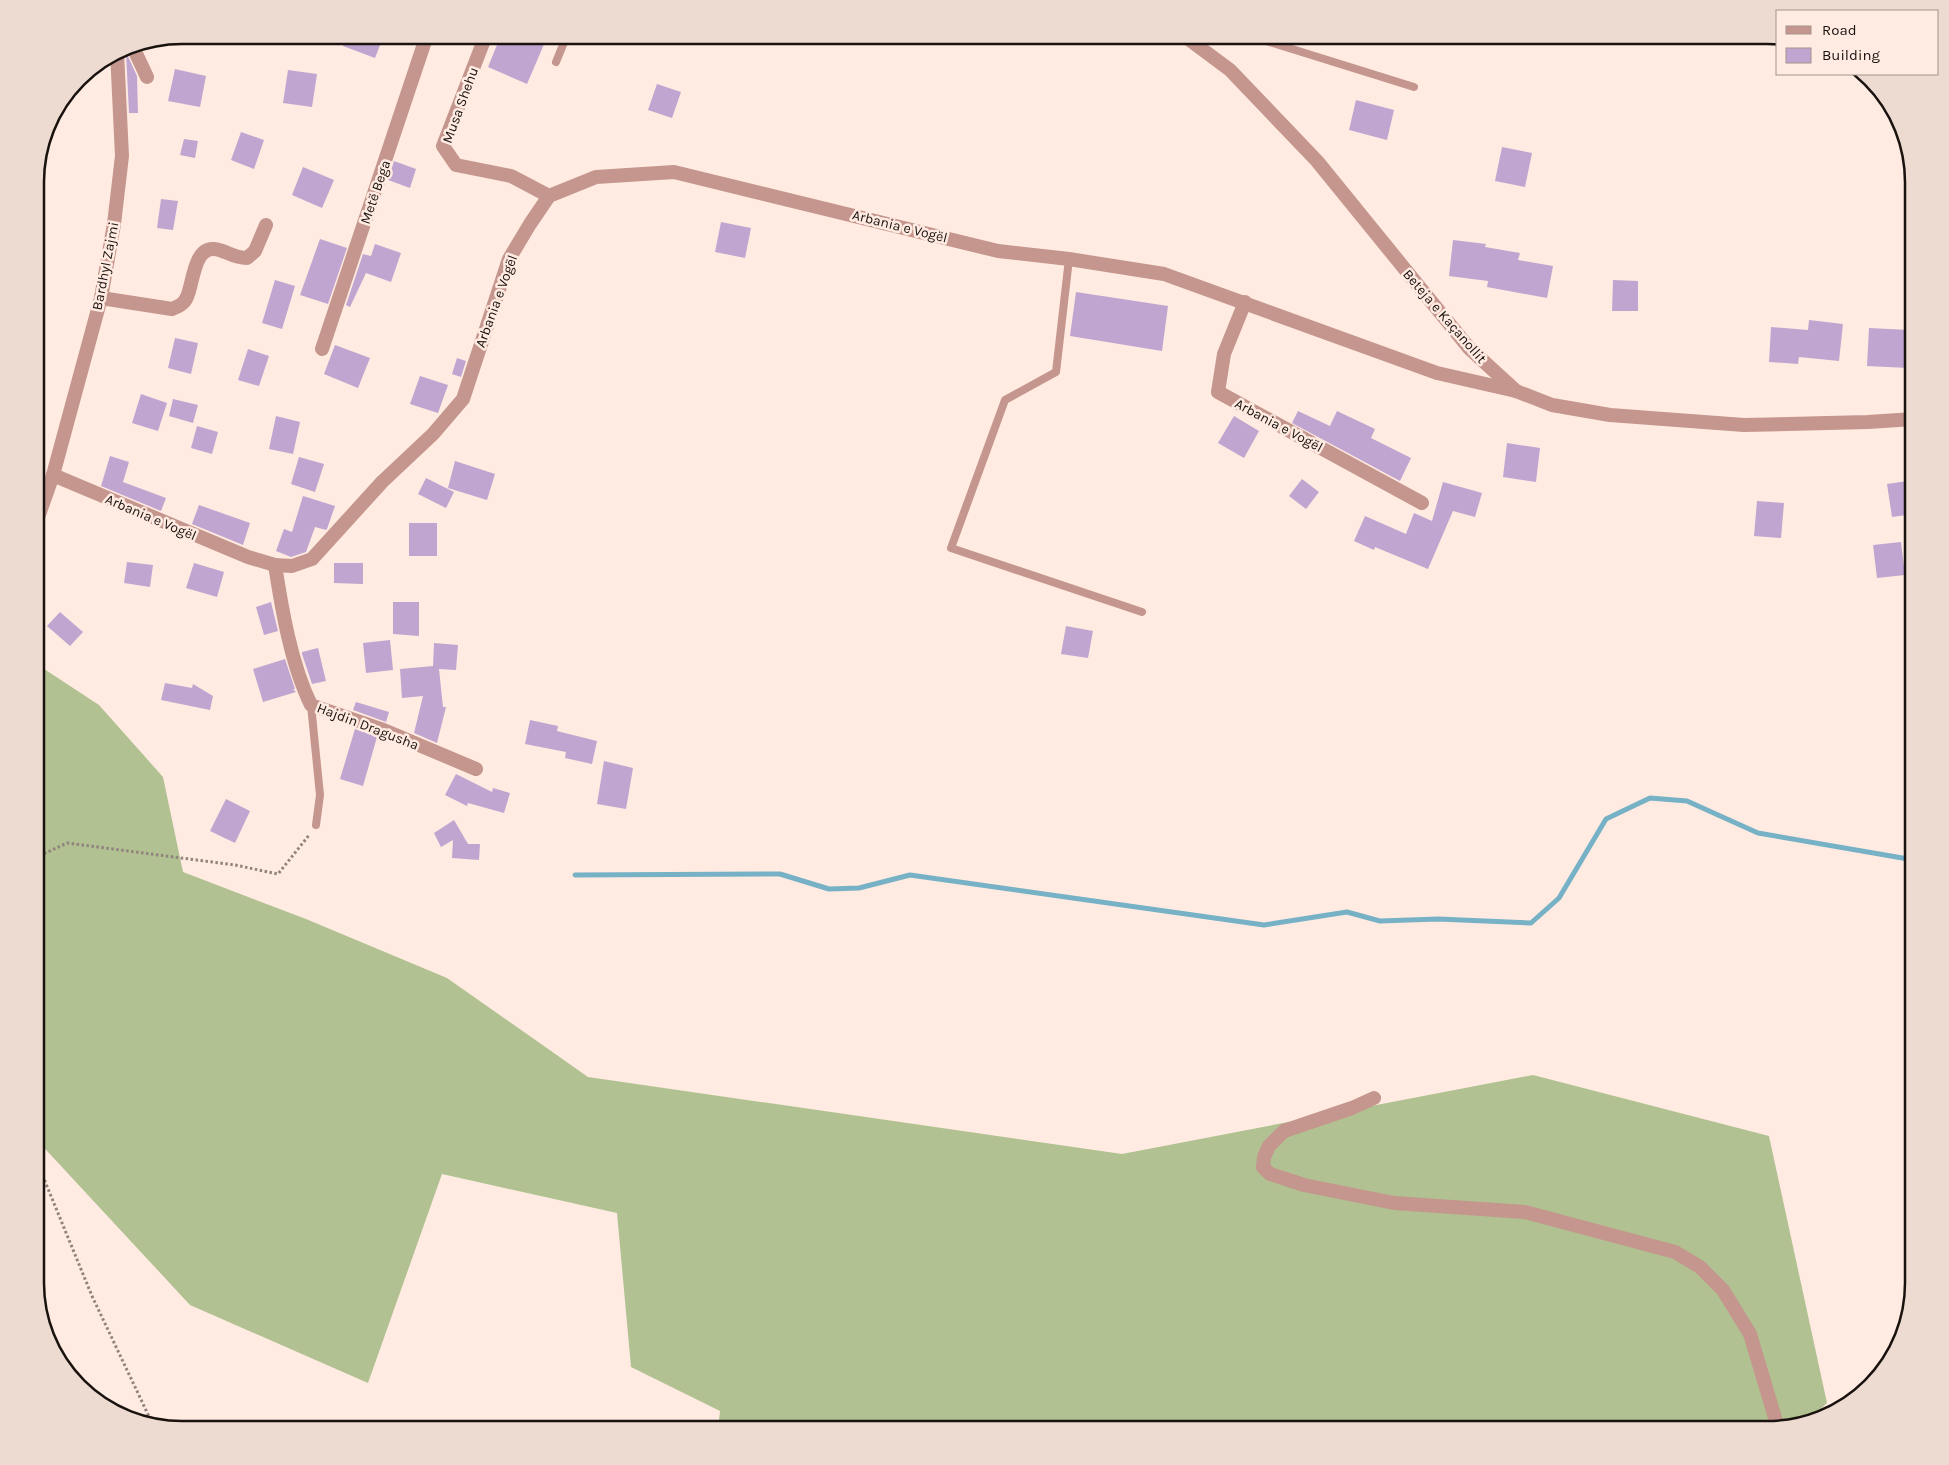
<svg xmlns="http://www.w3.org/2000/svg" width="1949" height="1465" font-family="Karla,sans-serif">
<rect width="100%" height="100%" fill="#ffebe1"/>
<path fill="#b1c191" d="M35,663L99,705L163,777L183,872L306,919L447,978L588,1077L1122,1154L1533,1075L1769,1136L1827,1403L1809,1420L1767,1430H718L720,1411L631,1367L617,1213L442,1174L368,1383L190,1305L35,1138Z"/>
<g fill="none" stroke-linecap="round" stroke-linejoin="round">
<path stroke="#76b1c6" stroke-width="5" d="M575,875L780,874L829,889L859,888L910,875L1264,925L1347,912L1380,921L1438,919L1531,923L1559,898L1606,819L1650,798L1687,801L1758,833L1914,860"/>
</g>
<g fill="#c1a5d1">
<path d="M347,35H384L375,58L343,46Z"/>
<path d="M501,35H529L545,42L527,84L488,67Z"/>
<path d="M126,52L137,76L138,113H129Z"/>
<path d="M175,69L206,76L200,107L168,101Z"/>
<path d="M288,70L317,74L312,107L283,103Z"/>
<path d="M657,84L681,92L672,118L648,110Z"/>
<path d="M1356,100L1394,110L1387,140L1349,130Z"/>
<path d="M241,132L264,140L254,169L231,160Z"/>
<path d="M184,139L198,141L195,158L180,155Z"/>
<path d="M1502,147L1532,153L1525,187L1495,181Z"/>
<path d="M394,161L416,169L410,188L388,180Z"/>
<path d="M303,167L334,180L322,208L292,195Z"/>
<path d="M161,199L178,201L173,230L157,228Z"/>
<path d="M721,222L751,228L745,258L715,252Z"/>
<path d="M320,239L347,248L328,304L300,295Z"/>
<path d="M1453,240L1486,244L1485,247L1520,253L1518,260L1553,266L1547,298L1487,287L1488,281L1449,276Z"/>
<path d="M375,244L401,253L391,282L366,273L350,307L346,305L363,254L371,256Z"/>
<path d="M275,280L295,286L282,329L262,323Z"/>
<path d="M1613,280L1638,281V311H1612Z"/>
<path d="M1076,292L1168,306L1162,351L1070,336Z"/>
<path d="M1809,320L1843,324L1839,361L1799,357L1798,364L1769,362L1771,327L1808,330Z"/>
<path d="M1869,328L1910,330L1908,368L1867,366Z"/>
<path d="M175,338L198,343L191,374L168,368Z"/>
<path d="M335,345L370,358L358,388L324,374Z"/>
<path d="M248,349L269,356L259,386L238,380Z"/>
<path d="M457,358L466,361L461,377L452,374Z"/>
<path d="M420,376L448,385L438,413L410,404Z"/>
<path d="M141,394L167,403L158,431L132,423Z"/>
<path d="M173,399L198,405L193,423L169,416Z"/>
<path d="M1298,411L1330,426L1337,411L1375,429L1371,438L1411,458L1400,481L1292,423Z"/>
<path d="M276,416L300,422L293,454L269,449Z"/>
<path d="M1234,416L1259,431L1244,458L1218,443Z"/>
<path d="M197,426L218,432L212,454L191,448Z"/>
<path d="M1507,443L1540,448L1536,482L1503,477Z"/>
<path d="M110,456L129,462L123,482L166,498L161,511L101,486Z"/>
<path d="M299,457L324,464L315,492L291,484Z"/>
<path d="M455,461L495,474L487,500L448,488Z"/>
<path d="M426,478L454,492L446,508L418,494Z"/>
<path d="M1302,479L1319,492L1306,509L1289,496Z"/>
<path d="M1914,480V514L1892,517L1887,484Z"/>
<path d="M1443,482L1482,493L1475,517L1453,511L1428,569L1375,547L1374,550L1354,541L1365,516L1406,534L1414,513L1432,521Z"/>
<path d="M303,496L335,506L327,529L326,530L315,527L306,552L291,557L276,551L284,529L292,532Z"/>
<path d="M1757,501L1784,503L1781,538L1754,536Z"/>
<path d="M199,505L250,523L243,545L192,524Z"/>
<rect x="409" y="523" width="28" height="33"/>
<path d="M1901,542L1905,575L1877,578L1873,545Z"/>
<path d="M127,562L153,565L150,587L124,583Z"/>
<path d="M194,563L224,572L217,597L186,588Z"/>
<path d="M334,563H363V584L334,583Z"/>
<path d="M271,602L278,631L264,635L256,607Z"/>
<path d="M393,602H419V636L393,634Z"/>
<path d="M60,612L83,632L70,646L47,626Z"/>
<path d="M1066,626L1093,631L1088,658L1061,654Z"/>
<path d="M390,640L393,670L366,673L363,643Z"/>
<path d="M434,643L458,645L456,670L439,669L443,707H446L437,743L414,733L423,696L402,698L400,669L433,666Z"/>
<path d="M318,648L326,681L312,684L302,654V652Z"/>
<path d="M285,659L295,689H293L296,692L263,702L253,669Z"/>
<path d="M165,683L192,688L193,684L213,696L210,710L161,700Z"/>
<path d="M356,702L389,712L386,722L353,710Z"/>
<path d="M530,720L558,726L557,731L597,741L592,764L565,758L566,752L525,744Z"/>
<path d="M355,729L377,737L363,786L340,779Z"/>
<path d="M604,761L633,768L626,809L597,804Z"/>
<path d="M456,774L492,792L493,788L510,793L504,813L468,803L467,806L445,795Z"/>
<path d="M226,799L250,811L235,843L210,831Z"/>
<path d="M454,820L468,844H480L479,860L452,858L453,840L441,847L434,833Z"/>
</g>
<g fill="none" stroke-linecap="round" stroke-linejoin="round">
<g stroke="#91837d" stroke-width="3" stroke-dasharray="2.5 2.5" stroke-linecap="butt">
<path d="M35,858L67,843L235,865L278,874L310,834"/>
<path d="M35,1157L92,1296L153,1425"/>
</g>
<g stroke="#c4968d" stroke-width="8">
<path d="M1247,35L1414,87"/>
<path d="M1751,35L1778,39"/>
<path d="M556,62L567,35"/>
<path d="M1069,259L1056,372L1005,400L951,548L1142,612"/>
<path d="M311,705L320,795L316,825"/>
</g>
<g stroke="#c4968d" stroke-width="14">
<path d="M486,35L443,146L456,165L511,176L549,196"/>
<path d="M132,45L147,77"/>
<path d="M101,298L172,309C179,306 184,304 187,297C193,284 194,247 214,249C226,250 232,258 247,258L255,251L266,225"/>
<path d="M1245,302L1224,354L1218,392L1422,503"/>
<path d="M322,349L427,35"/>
<path d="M53,475L248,557L275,565L292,566L312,559L382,482L433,434L463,399L509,259L530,224L549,196L596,177L674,172L998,251L1069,259L1164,274L1437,373L1516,391"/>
<path d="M35,526L53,475L101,298L114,224L122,156L117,52"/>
<path d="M275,565C282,610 291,664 311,705L381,729L476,769"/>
<path d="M1374,1098L1352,1108L1284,1131L1269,1146L1264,1157L1263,1167L1270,1174L1304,1185L1394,1203L1525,1212L1675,1252L1700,1267L1723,1290L1750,1334L1778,1428"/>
</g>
<path stroke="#c4968d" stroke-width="14" d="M1183,35L1230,70L1317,161L1469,348L1516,391L1552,405L1610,415L1744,425L1868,422L1914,419"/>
</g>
<g text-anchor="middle" stroke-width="5" stroke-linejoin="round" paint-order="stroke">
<g font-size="14" fill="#19120f" stroke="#ffebe1">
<text transform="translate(460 105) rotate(-70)" y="5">Musa Shehu</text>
<text transform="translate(375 192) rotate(-71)" y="5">Metë Bega</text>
<text transform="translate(900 226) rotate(14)" y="5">Arbania e Vogël</text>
<text transform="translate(105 266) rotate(-79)" y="5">Bardhyl Zajmi</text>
<text transform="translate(496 301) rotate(-70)" y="5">Arbania e Vogël</text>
<text transform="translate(1445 316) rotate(49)" y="5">Beteja e Kaçanollit</text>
<text transform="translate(1279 425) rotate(28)" y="5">Arbania e Vogël</text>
<text transform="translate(151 517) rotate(23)" y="5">Arbania e Vogël</text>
<text transform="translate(368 726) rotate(21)" y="5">Hajdin Dragusha</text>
</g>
</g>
<path d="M0 0H1949V1465H0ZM182 44H1767A138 138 0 0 1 1905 182V1283A138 138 0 0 1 1767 1421H182A138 138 0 0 1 44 1283V182A138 138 0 0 1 182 44Z" fill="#eddad0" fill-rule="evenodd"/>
<path fill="none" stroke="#19120f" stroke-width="2.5" d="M182 44H1767A138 138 0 0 1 1905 182V1283A138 138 0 0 1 1767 1421H182A138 138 0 0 1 44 1283V182A138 138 0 0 1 182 44Z"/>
<rect x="1776" y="10" width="162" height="65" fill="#ffebe1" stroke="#a3948d"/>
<rect x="1786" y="26" width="25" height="8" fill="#c4968d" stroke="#a3948d"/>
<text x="1822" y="35" font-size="15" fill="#19120f">Road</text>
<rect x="1786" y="48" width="25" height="15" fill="#c1a5d1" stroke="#a3948d"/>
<text x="1822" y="60" font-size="15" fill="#19120f">Building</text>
</svg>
